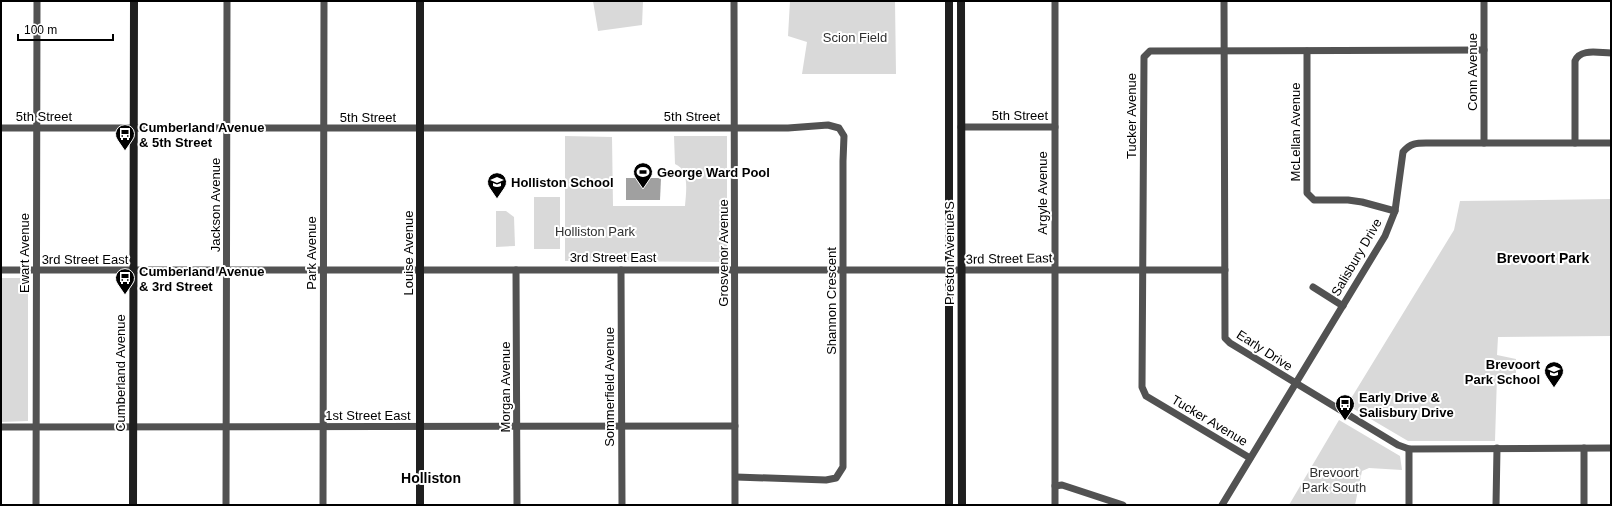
<svg xmlns="http://www.w3.org/2000/svg" width="1612" height="506" font-family="Arial,sans-serif">
<rect width="100%" height="100%" fill="#fff"/>
<g fill="#d9d9d9">
<path d="M593,1H643L642,25L598,31Z"/>
<path d="M790,1H895L896,74H802L807,42L788,36Z"/>
<path d="M565,136L612,137L613,206H685C686,192 690,170 675,164L674,136H727V262L565,261Z"/>
<rect x="534" y="197" width="26" height="52"/>
<path d="M1611,199V336L1498,337L1497,355L1516,359V374L1497,376L1495,441H1408L1347,405L1454,230L1460,201Z"/>
<path d="M496,211H506L514,217L515,246L496,247Z"/>
<path d="M1,278H28V421L1,422Z"/>
<path d="M1339,420L1400,456L1402,470L1369,468L1362,471L1355,505H1289Z"/>
</g>
<path fill="#a0a0a0" d="M626,178H661L660,200H626Z"/>
<g fill="none" stroke-linecap="round" stroke-linejoin="round">
<g stroke="#525252" stroke-width="7">
<path d="M734,1L735,505"/>
<path d="M1055,1V505"/>
<path d="M1224,1L1225,338L1230,343L1398,445L1409,449L1611,448"/>
<path d="M1484,1V143"/>
<path d="M1307,51V193L1314,200H1348L1362,202L1395,211"/>
<path d="M961,127H1055"/>
<path d="M1,128H788L828,125L839,128L844,136L843,161V467L836,478L826,480L736,477"/>
<path d="M1575,143V61C1580,48 1599,53 1611,53"/>
<path d="M1,270H1225"/>
<path d="M516,270L517,505"/>
<path d="M621,270L622,505"/>
<path d="M1313,287L1343,306"/>
<path d="M1,427L735,426"/>
<path d="M1584,448V505"/>
<path d="M1409,449V505"/>
<path d="M1250,458L1146,396L1142,387L1144,57L1150,51L1484,50"/>
<path d="M1055,486L1062,485L1123,505"/>
<path d="M36,505L37,1"/>
<path d="M226,505L227,1"/>
<path d="M323,505L324,1"/>
<path d="M1222,505L1385,236L1395,211L1403,152C1411,142 1418,143 1430,143H1611"/>
<path d="M1496,505L1497,448"/>
</g>
<g stroke="#1f1f1f" stroke-width="8">
<path d="M420,1V505"/>
<path d="M949,1V505"/>
<path d="M961,1L962,505"/>
<path d="M133,505L134,1"/>
</g>
</g>
<defs>
<symbol id="bus-pin" viewBox="-11 -11 22 30"><path d="M0 17L-7.5 6A9.5 9.5 0 1 1 7.5 6Z" fill="#000" stroke="#fff"/><path d="M-5-6H5V4H4V6H2V4H-2V6H-4V4H-5ZM-3.5-4V0h7V-4ZM-3.5 1.2v1.5H-2V1.2ZM2 1.2v1.5H3.5V1.2Z" fill="#fff"/></symbol>
<symbol id="stadium-pin" viewBox="-11 -11 22 30"><path d="M0 17L-7.5 6A9.5 9.5 0 1 1 7.5 6Z" fill="#000" stroke="#fff"/><path d="M0-5a6.5 5 0 1 0 0 10a6.5 5 0 1 0 0-10ZM-3.5-1.8h7v3.6h-7Z" fill="#fff"/></symbol>
<symbol id="school-pin" viewBox="-11 -11 22 30"><path d="M0 17L-7.5 6A9.5 9.5 0 1 1 7.5 6Z" fill="#000" stroke="#fff"/><path d="M0-5L7-2L0 1L-7-2ZM-4 1L0 2.5L4 1V4Q0 6-4 4Z" fill="#fff"/></symbol>
</defs>
<g fill-rule="evenodd">
<use href="#bus-pin" x="114" y="123" width="22" height="30"/>
<use href="#stadium-pin" x="632" y="161" width="22" height="30"/>
<use href="#school-pin" x="486" y="171" width="22" height="30"/>
<use href="#bus-pin" x="114" y="267" width="22" height="30"/>
<use href="#school-pin" x="1543" y="360" width="22" height="30"/>
<use href="#bus-pin" x="1334" y="393" width="22" height="30"/>
</g>
<g text-anchor="middle" stroke-width="4" stroke-linejoin="round" paint-order="stroke">
<g font-size="13" fill="#303030" stroke="#fff">
<text x="855" y="42">Scion Field</text>
<text x="595" y="236">Holliston Park</text>
<text x="1334" y="477">Brevoort<tspan x="1334" dy="15">Park South</tspan></text>
</g>
<g font-size="13" fill="#000" stroke="#fff">
<text transform="translate(1472 72) rotate(-90)" y="5">Conn Avenue</text>
<text x="1020" y="120">5th Street</text>
<text x="44" y="121">5th Street</text>
<text x="692" y="121">5th Street</text>
<text transform="translate(1131 116) rotate(-90)" y="5">Tucker Avenue</text>
<text x="368" y="122">5th Street</text>
<text transform="translate(1295 132) rotate(-90)" y="5">McLellan Avenue</text>
<text transform="translate(1042 193) rotate(-90)" y="5">Argyle Avenue</text>
<text transform="translate(215 205) rotate(-90)" y="5">Jackson Avenue</text>
<text transform="translate(24 253) rotate(-90)" y="5">Ewart Avenue</text>
<text transform="translate(311 253) rotate(-90)" y="5">Park Avenue</text>
<text transform="translate(408 253) rotate(-90)" y="5">Louise Avenue</text>
<text transform="translate(723 253) rotate(-90)" y="5">Grosvenor Avenue</text>
<text transform="translate(949 253) rotate(-90)" y="5">Preston Avenue S</text>
<text x="613" y="262">3rd Street East</text>
<text transform="translate(1356 257) rotate(-60)" y="5">Salisbury Drive</text>
<text transform="translate(1009 258) rotate(-1)" y="5">3rd Street East</text>
<text x="85" y="264">3rd Street East</text>
<text transform="translate(831 301) rotate(-90)" y="5">Shannon Crescent</text>
<text transform="translate(1265 350) rotate(33)" y="5">Early Drive</text>
<text transform="translate(120 373) rotate(-90)" y="5">Cumberland Avenue</text>
<text transform="translate(505 387) rotate(-90)" y="5">Morgan Avenue</text>
<text transform="translate(609 387) rotate(-90)" y="5">Sommerfield Avenue</text>
<text x="368" y="420">1st Street East</text>
<text transform="translate(1210 420) rotate(31)" y="5">Tucker Avenue</text>
</g>
<g font-size="13" font-weight="bold" fill="#000" stroke="#fff" text-anchor="start">
<text x="139" y="132">Cumberland Avenue<tspan x="139" dy="15">&amp; 5th Street</tspan></text>
<text x="657" y="177">George Ward Pool</text>
<text x="511" y="187">Holliston School</text>
<text x="139" y="276">Cumberland Avenue<tspan x="139" dy="15">&amp; 3rd Street</tspan></text>
<text x="1540" y="369" text-anchor="end">Brevoort<tspan x="1540" dy="15">Park School</tspan></text>
<text x="1359" y="402">Early Drive &amp;<tspan x="1359" dy="15">Salisbury Drive</tspan></text>
</g>
<g font-size="14" font-weight="bold" fill="#000" stroke="#fff">
<text x="1543" y="263">Brevoort Park</text>
<text x="431" y="483">Holliston</text>
</g>
</g>
<rect width="1612" height="506" fill="none" stroke="#000000" stroke-width="4"/>
<path d="M18 34v6h95v-6" fill="none" stroke="#000000" stroke-width="2"/>
<text x="24" y="34" font-size="12" fill="#000000" stroke="#ffffff" stroke-width="3" paint-order="stroke">100 m</text>
</svg>
